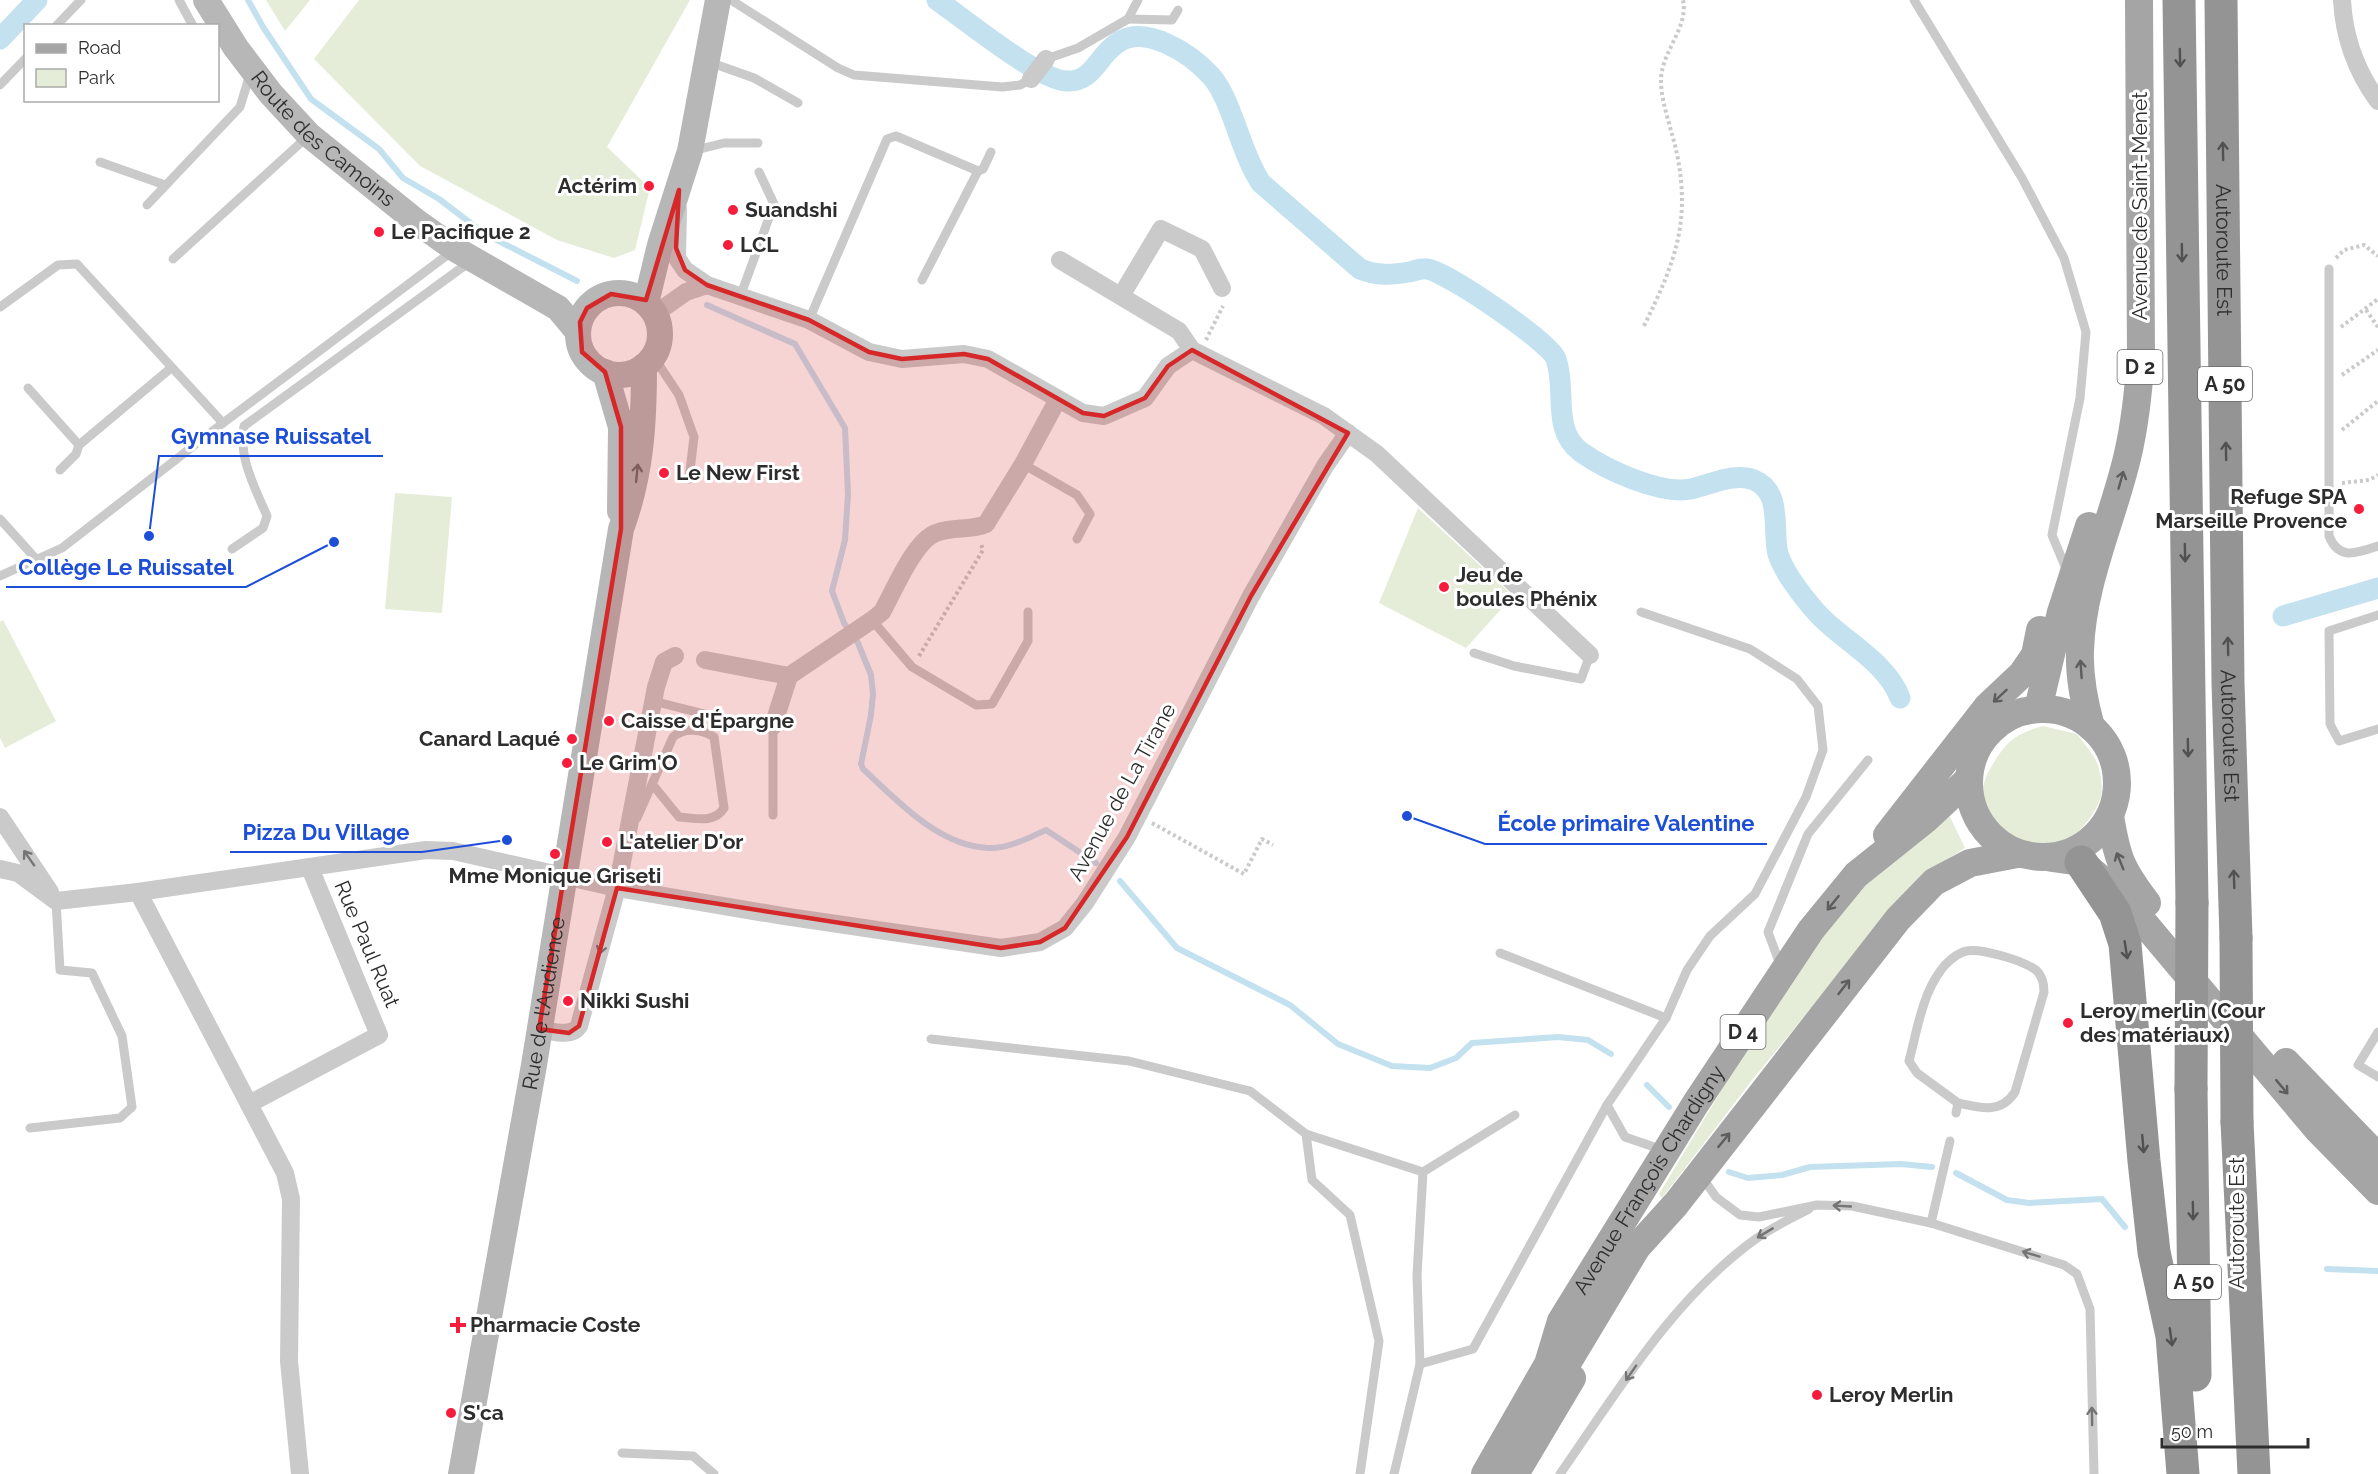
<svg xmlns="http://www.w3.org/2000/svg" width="2378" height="1474" font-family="Raleway,sans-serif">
<rect width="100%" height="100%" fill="#fff"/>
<g fill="#e5edd9">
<path d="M266,0H310L285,31Z"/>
<path d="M359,0H690L607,147L650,188L635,250L614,258L557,240L420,166L314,59Z"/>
<path d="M395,493L452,497L442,613L385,609Z"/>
<path d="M1418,508L1513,596L1466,648L1379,603Z"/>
<path d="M3,620L56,721L5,748L0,738V622Z"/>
<path d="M2043,726L2077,734C2084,744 2097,757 2099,769C2101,776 2103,789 2101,796C2096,816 2069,847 2048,850C2008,855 1967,808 1989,771C2004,744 2013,734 2043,726Z"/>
<path d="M1949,815L1965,848L1935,867L1830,985L1753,1079L1662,1198L1659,1194L1801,958L1863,884Z"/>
</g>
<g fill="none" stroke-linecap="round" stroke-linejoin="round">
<g stroke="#c3e1ef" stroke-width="6">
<path d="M248,0L263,27L311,99L379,149L403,178L439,199L485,234L577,281"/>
<path d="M707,305L795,344L845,428L848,494L845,540L832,591L844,623L858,643L871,675L873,694L871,715L861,764L863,769C897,800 938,846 988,848C1007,849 1029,838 1046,830L1096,863"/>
<path d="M1120,881L1177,948L1290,1005L1338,1044L1392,1066L1430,1068L1456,1058L1472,1043L1558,1037L1588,1040L1611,1054"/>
<path d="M1647,1085L1669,1107"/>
<path d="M1729,1172L1748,1178L1782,1175L1810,1167L1901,1164L1932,1167"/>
<path d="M1956,1173L2007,1200L2029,1203L2102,1199L2125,1227"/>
<path d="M2327,1269L2378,1271"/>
</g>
<g stroke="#c3e1ef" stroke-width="21">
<path d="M937,0C963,18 1040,81 1067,81C1093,82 1098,56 1116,44C1144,22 1191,54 1211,76C1232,99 1240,152 1261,183L1360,269C1377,276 1392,275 1409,272C1414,271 1422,268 1427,269C1447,272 1550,342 1556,359C1567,390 1551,430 1581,452C1606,470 1661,495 1691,489C1710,485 1734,472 1754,480C1783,492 1772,530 1778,554C1781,563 1785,570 1790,578C1798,590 1808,603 1818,614C1843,641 1887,662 1900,698"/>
<path d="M0,39L37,0"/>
<path d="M2283,616L2378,588"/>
</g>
<g stroke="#cacaca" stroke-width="4" stroke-dasharray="3 3" stroke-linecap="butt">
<path d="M2336,258L2344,250L2364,245L2378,256"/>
<path d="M2366,310L2378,327"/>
<path d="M1644,326C1674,264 1691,224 1677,154C1673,134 1661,102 1661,82C1660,53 1689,28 1683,0"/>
<path d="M2341,327L2378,299"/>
<path d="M1206,340L1223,306"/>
<path d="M2342,375L2378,350"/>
<path d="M2342,430L2378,401"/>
<path d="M2342,483L2369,480L2378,475"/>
<path d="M919,656L983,550L981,544"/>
<path d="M1152,823L1244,874L1262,839L1273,845"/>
</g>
<g stroke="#cacaca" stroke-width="9">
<path d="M179,0L193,26"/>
<path d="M731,0L838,68L854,75L1002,87L1020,85L1031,79"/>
<path d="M1914,0L2022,178L2064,258L2086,332L2080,398L2052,535L2067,571"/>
<path d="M1128,19L1172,20L1178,10"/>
<path d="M56,26L81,0"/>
<path d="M1046,59L1078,48L1128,19L1138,0"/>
<path d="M709,62L754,78L798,103"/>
<path d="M0,85L26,58"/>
<path d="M692,151L724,143H758"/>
<path d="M100,162L165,185"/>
<path d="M147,205L240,107L250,74"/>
<path d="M173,259L307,137"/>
<path d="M2329,269V536C2339,561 2357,553 2378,546"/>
<path d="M922,280L978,171"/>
<path d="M740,297L774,204L759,172"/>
<path d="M0,307L58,265L77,264L223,423L454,250"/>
<path d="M809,320L887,139L896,136L978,171L983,169L991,152"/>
<path d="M653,356L679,395L694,437L689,479"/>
<path d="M28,388L79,445"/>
<path d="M1023,464L1077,495L1090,514L1077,539"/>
<path d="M60,470L76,454L79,445L171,368"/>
<path d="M0,519L36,559"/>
<path d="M232,549L263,528L267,516C255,488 238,457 244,426L471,261"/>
<path d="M0,576L62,548L223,423"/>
<path d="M1641,612L1750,649L1797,679L1818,706L1823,750L1806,797L1755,894L1710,936L1687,970L1666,1018"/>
<path d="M2378,615L2329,631L2330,724L2339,741L2378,729"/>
<path d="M872,620L912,667L976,705L992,704L1028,641V612"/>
<path d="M1474,653L1514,666L1581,679L1590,655"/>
<path d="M653,701L760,728"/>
<path d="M773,726V815"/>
<path d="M637,818L673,737C684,727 702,729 714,737L724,808C714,824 695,818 679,817L653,785"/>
<path d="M1500,953L1666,1018L1607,1105L1625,1137L1663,1150"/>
<path d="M1781,967L1768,932L1808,834L1868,760"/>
<path d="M2378,1032L2358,1065L2378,1077"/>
<path d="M931,1039L1129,1061L1250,1091L1306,1134L1423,1172L1417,1275L1420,1364L1473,1349L1607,1105"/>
<path d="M1956,1113L1958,1103L1917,1073L1909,1061C1917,1031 1922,995 1941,970C1946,963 1955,955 1963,952C1977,946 2025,961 2037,971C2043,977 2044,984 2044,992L2015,1092C2001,1114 1981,1108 1958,1103"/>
<path d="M30,1128L120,1118L132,1107L122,1036L92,973L60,970L56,901"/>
<path d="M1306,1134L1312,1180L1350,1215L1379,1341L1360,1474"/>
<path d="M1423,1172L1515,1115"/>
<path d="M1702,1177L1716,1197L1740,1215L1759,1217L1817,1205L1852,1206L1931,1223L2064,1265L2077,1274L2090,1309L2094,1474"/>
<path d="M1931,1223L1950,1141"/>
<path d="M622,1453L693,1456L714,1474"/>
<path d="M1394,1474L1420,1364"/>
<path d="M1560,1474C1618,1391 1673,1298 1757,1238C1773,1227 1792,1218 1809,1209"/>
</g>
<g stroke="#cacaca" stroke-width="18">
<path d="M2342,0C2344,37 2356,71 2378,101"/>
<path d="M1031,79L1046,59"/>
<path d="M678,209L677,258L685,270L707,285L809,320L869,352L902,359L964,354L988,359L1083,413L1104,416L1145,398L1168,366L1192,350L1324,416L1377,454L1590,655"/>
<path d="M1060,260L1179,331L1192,350"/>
<path d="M1121,296L1161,229L1202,249L1222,288"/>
<path d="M655,314L686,292L707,285"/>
<path d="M705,660L789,676L872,620L882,612C894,591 914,541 936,533C953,526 970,531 986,524L1023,464L1058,399"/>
<path d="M773,726L789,676"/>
<path d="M0,817L50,892"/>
<path d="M0,869L18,873L56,901L138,892L426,850L453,851L617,888L783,916L1001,948L1040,942L1065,928L1085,903L1127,837L1251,596L1325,466L1348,433"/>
<path d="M138,892L285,1173L291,1199L289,1361L300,1474"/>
<path d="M539,1029C552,1031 571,1038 579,1026L617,888L656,687L664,662L675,656"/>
<path d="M249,1104L379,1035L310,868"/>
</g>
<g stroke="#b7b7b7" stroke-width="26">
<path id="s1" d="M206,0L236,48L271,94L309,135L417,222L455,249L558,308L578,332"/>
<circle cx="619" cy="334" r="41"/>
<path d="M646,303L660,245L690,151L718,0"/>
<path d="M605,372L621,427L620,511"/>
<path id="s2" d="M461,1474L534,1065L621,529C641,475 644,424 644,366"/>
</g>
<g stroke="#a5a5a5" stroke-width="28">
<path d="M2038,709L2061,612L2089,526"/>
<circle cx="2043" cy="783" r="74"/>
<path d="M2091,727C2084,702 2079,675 2080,650C2082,584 2112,521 2127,458C2135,425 2138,392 2141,358L2139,0"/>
<path d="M2110,816C2117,858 2121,869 2147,903"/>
<path d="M1887,835L1987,707L2022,674L2035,655L2040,630"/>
<path d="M2052,858L2081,862L2123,898L2318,1130L2378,1191"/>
<path d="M2286,1062L2378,1157"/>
<path d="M1551,1390L1637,1247L1676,1204L1898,919L1934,882L1970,863L2017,854"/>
<path id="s3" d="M1485,1474L1548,1364L1561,1321L1696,1103L1811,930L1856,875L1926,819L1969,779"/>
<path d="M1515,1474L1572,1378"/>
</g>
<g stroke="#949494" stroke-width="33">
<path d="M2179,0L2192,903"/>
<path id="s4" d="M2221,0L2228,683L2236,938"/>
<path d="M2081,862L2115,913L2125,944L2144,1161L2154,1252L2172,1336L2183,1474"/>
<path d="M2191,1089L2195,1375"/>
<path d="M2237,1122L2254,1474"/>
</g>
<g stroke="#949494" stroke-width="33">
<path d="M2236,938L2237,1122"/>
<path d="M2191,1089L2192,903"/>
</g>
</g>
<defs><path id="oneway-shaft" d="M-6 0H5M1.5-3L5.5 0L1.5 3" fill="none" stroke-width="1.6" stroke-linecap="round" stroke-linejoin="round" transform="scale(1.5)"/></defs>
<g stroke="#515151">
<use href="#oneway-shaft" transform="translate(2180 58) rotate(89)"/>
<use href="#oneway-shaft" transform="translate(2223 151) rotate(-91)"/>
<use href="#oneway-shaft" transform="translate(2182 253) rotate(89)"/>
<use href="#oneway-shaft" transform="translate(2226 451) rotate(-91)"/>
<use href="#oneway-shaft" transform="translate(2185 553) rotate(89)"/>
<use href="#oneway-shaft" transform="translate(2228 646) rotate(-91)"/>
<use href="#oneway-shaft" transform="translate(2188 748) rotate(89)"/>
<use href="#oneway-shaft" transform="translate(2234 879) rotate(-92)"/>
<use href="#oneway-shaft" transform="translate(2126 950) rotate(81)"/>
<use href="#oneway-shaft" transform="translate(2143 1144) rotate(85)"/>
<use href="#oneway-shaft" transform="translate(2193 1211) rotate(89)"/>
<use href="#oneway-shaft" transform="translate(2171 1337) rotate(82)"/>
</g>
<use stroke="#6b6b6b" href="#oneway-shaft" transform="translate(637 473) rotate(-84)"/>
<g stroke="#5d5d5d">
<use href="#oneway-shaft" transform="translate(2121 480) rotate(-74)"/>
<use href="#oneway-shaft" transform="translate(2081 669) rotate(-94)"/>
<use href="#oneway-shaft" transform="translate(2000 696) rotate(137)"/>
<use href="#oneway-shaft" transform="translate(2120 861) rotate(-112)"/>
<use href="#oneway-shaft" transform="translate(1833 903) rotate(129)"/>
<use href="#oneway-shaft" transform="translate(1844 987) rotate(-52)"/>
<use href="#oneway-shaft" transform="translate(2282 1087) rotate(50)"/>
<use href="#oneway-shaft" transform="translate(1724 1140) rotate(-51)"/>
</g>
<g stroke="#747474">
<use href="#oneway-shaft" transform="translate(29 858) rotate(-125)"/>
<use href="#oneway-shaft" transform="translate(602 945) rotate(105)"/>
<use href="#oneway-shaft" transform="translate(1842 1206) rotate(-177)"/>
<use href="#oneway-shaft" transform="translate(1765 1233) rotate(149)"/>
<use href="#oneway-shaft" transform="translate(2031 1254) rotate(-163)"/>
<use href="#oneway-shaft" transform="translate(1631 1373) rotate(125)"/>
<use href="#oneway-shaft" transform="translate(2092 1416) rotate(-91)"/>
</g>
<path fill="#d62828" fill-opacity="0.2" stroke="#d62828" stroke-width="4.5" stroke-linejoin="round" d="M679,190L676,248L685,270L707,285L809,320L869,352L902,359L964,354L988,359L1083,413L1104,416L1145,398L1168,366L1192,350L1348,433L1251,596L1127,837L1065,928L1040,942L1001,948L617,888L579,1026L569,1033L539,1029L621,529V427L605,372L582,352L580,322L587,308L611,294L646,300Z"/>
<g fill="#f61d3c" stroke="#fff" stroke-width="2">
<circle cx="649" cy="186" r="6"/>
<circle cx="733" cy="210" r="6"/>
<circle cx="379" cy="232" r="6"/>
<circle cx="728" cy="245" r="6"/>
<circle cx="664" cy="473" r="6"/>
<circle cx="2359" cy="509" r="6"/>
<circle cx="1444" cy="587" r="6"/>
<circle cx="609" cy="721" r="6"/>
<circle cx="572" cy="739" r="6"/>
<circle cx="567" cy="763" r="6"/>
<circle cx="607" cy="842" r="6"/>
<circle cx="555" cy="854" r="6"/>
<circle cx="568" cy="1001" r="6"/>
<circle cx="2068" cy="1023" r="6"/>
<path d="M455 1316h6v6h6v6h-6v6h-6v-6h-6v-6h6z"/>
<circle cx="1817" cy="1395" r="6"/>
<circle cx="451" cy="1413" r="6"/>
</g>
<g text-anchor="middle" stroke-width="6" stroke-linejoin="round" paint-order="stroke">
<g fill="#fff" stroke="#6c6c6c" stroke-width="1.5">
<rect x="2117.5" y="350" width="45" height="34" rx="4.5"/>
<rect x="2198" y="367" width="54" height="34" rx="4.5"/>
<rect x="1720.5" y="1015" width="45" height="34" rx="4.5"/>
<rect x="2167" y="1265" width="54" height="34" rx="4.5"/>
</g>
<g font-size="20" font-weight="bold" fill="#2d2d2d">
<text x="2140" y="374">D 2</text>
<text x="2225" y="391">A 50</text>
<text x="1743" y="1039">D 4</text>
<text x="2194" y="1289">A 50</text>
</g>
<g font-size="21" fill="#2d2d2d" stroke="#fff">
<text dy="7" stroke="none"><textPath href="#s1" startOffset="183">Route des Camoins</textPath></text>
<text transform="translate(2140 206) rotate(-90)" y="7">Avenue de Saint-Menet</text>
<text dy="7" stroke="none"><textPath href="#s4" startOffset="250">Autoroute Est</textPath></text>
<text dy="7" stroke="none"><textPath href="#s4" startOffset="736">Autoroute Est</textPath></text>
<text transform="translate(1122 792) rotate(-61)" y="7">Avenue de La Tirane</text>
<text transform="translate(367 944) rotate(67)" y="7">Rue Paul Ruat</text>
<text dy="7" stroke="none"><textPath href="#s2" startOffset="478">Rue de l'Audience</textPath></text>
<text dy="7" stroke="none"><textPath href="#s3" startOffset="338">Avenue François Chardigny</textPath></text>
<text transform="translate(2237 1223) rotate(-90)" y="7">Autoroute Est</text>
</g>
<g font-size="21" font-weight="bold" fill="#2d2d2d" stroke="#fff" text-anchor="start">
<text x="637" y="193" text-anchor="end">Actérim</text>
<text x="745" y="217">Suandshi</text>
<text x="391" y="239">Le Pacifique 2</text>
<text x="740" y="252">LCL</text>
<text x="676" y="480">Le New First</text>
<text x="2347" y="504" text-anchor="end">Refuge SPA<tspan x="2347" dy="24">Marseille Provence</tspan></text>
<text x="1456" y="582">Jeu de<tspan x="1456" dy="24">boules Phénix</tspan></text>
<text x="621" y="728">Caisse d'Épargne</text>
<text x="560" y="746" text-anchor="end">Canard Laqué</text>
<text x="579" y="770">Le Grim'O</text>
<text x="619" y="849">L'atelier D'or</text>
<text x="555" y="883" text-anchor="middle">Mme Monique Griseti</text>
<text x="580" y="1008">Nikki Sushi</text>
<text x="2080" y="1018">Leroy merlin (Cour<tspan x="2080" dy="24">des matériaux)</tspan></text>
<text x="470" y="1332">Pharmacie Coste</text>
<text x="1829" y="1402">Leroy Merlin</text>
<text x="463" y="1420">S'ca</text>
</g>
</g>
<path fill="none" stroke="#1d4ed8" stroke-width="2" d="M149 536L159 456H383M334 542L246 587H6M1407 816L1485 844H1767M507 840L422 852H230"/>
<g fill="#1d4ed8" stroke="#fff" stroke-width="2">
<circle cx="149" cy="536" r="6"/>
<circle cx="334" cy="542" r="6"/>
<circle cx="1407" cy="816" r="6"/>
<circle cx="507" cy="840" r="6"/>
</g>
<g font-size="22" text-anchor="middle" font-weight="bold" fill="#1d4ed8" stroke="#fff" stroke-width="6" stroke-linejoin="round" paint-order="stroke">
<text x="271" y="444">Gymnase Ruissatel</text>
<text x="126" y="575">Collège Le Ruissatel</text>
<text x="1626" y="831">École primaire Valentine</text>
<text x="326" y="840">Pizza Du Village</text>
</g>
<rect x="24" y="24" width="195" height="78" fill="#ffffff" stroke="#ababab" stroke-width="1.5"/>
<rect x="36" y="44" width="30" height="9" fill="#a5a5a5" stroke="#ababab" stroke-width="1.5"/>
<text x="78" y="54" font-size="18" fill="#2d2d2d">Road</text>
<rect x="36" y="69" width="30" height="18" fill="#e5edd9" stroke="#ababab" stroke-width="1.5"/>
<text x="78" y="84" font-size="18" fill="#2d2d2d">Park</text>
<path d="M2162 1438v9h146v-9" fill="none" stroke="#2d2d2d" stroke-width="3"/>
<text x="2171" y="1438" font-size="18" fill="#2d2d2d" stroke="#ffffff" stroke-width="4.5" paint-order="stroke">50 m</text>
</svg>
